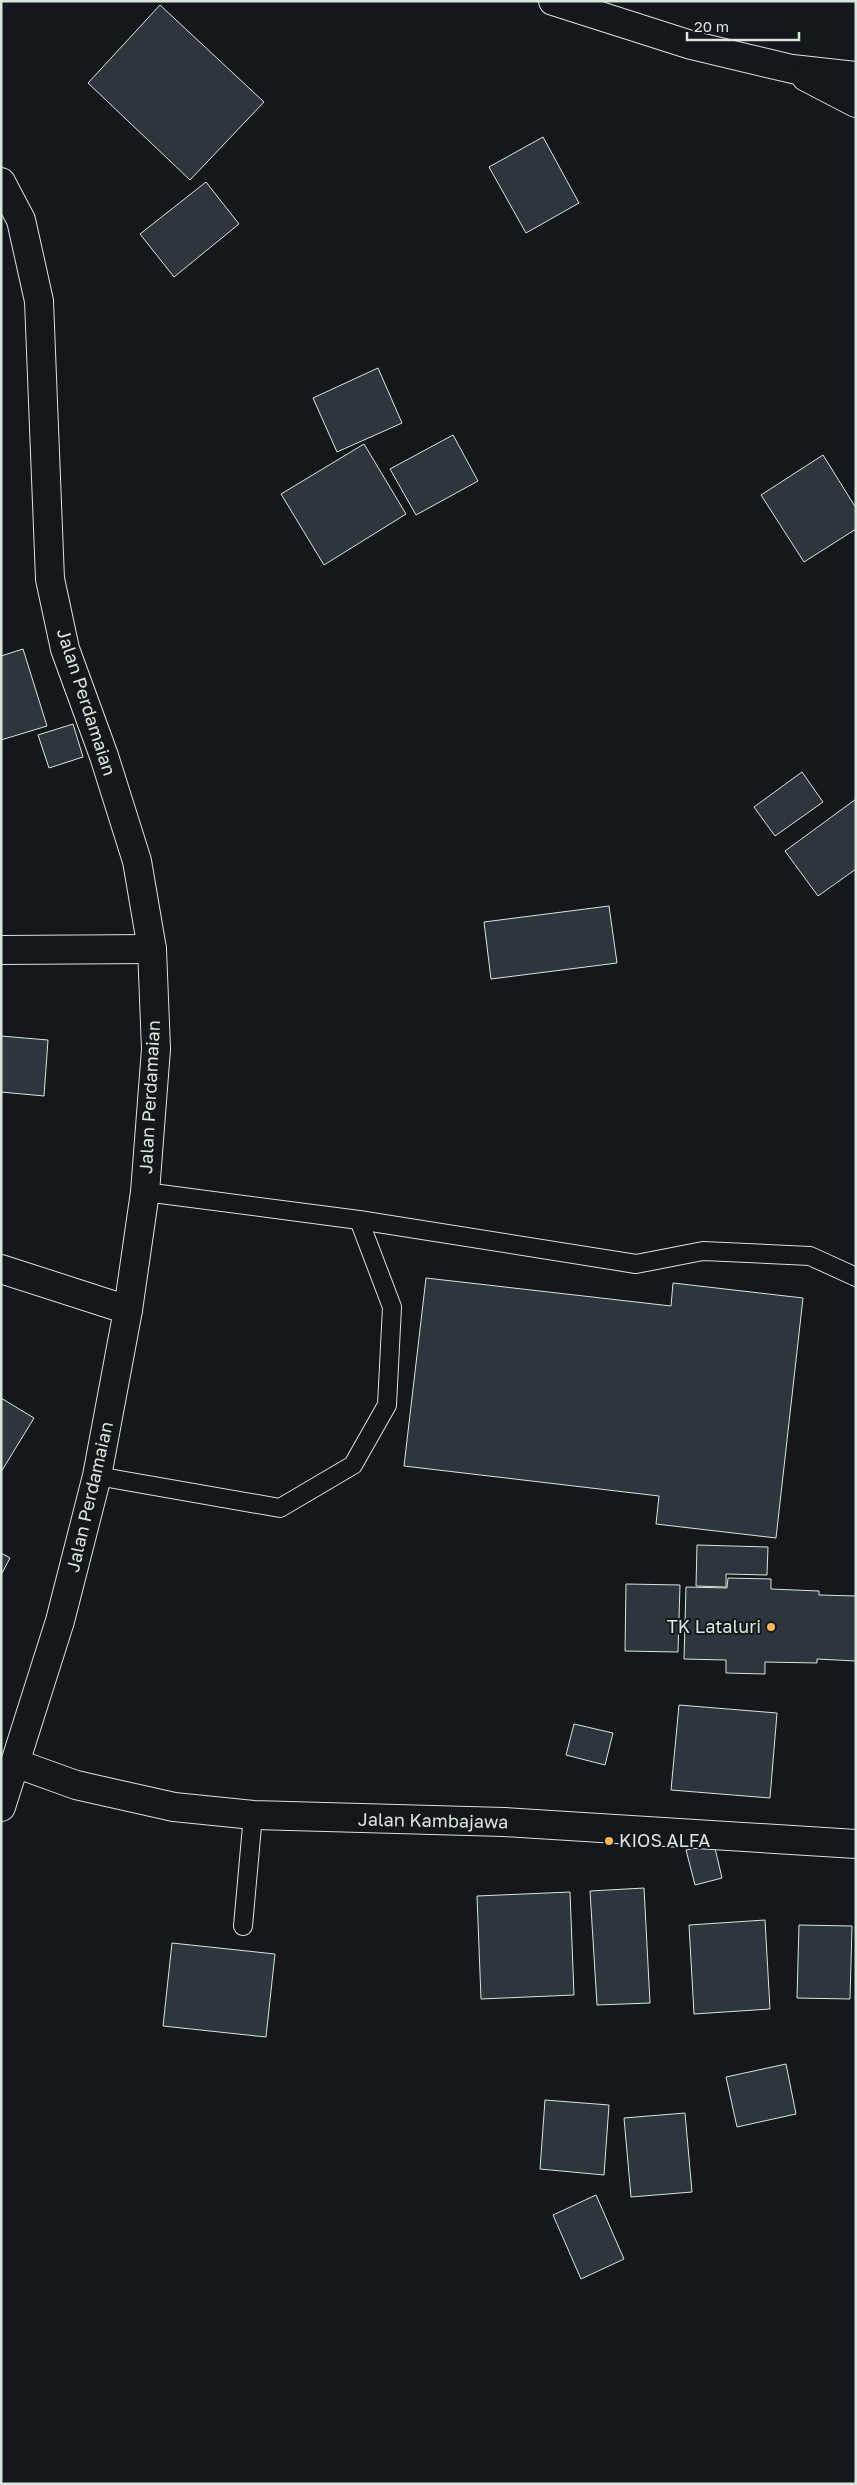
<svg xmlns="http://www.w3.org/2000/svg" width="857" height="2485" font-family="'Golos Text',sans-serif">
<rect width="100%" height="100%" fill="#14181c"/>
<g fill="#2c363c" stroke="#d8e6dc">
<path d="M160,5L264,102L190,180L88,83Z"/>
<path d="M543,137L579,203L526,233L489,167Z"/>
<path d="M206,182L239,224L174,277L140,234Z"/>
<path d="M378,368L402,423L337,452L313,398Z"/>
<path d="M453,435L478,481L416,515L390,469Z"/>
<path d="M364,444L406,514L324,565L281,494Z"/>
<path d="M823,455L856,508V529L804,562L761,495Z"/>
<path d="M23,649L47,726L1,740V656Z"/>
<path d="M73,724L83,757L49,768L38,735Z"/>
<path d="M802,772L823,802L775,836L754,807Z"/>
<path d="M856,799V869L818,896L785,851Z"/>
<path d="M609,906L617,963L491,979L484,922Z"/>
<path d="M1,1036L48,1040L44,1096L1,1092Z"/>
<path d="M426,1278L671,1306L673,1283L803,1298L776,1538L656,1524L659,1496L404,1466Z"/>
<path d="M1,1398L34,1418L1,1472Z"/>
<path d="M697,1545L768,1547L767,1575L726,1574V1587L696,1586Z"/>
<path d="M1,1553L10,1558L1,1575Z"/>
<path d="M728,1578L771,1579V1589L819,1591V1595L856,1596V1661L817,1659V1663L765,1662V1674L726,1673V1660L684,1659L686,1587L727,1588Z"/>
<path d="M626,1584L680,1585L678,1652L625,1651Z"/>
<path d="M679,1705L777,1713L770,1798L671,1790Z"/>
<path d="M574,1724L613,1733L605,1765L566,1755Z"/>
<path d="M714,1844L722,1878L695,1885L686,1850Z"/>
<path d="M644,1888L650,2003L597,2005L590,1891Z"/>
<path d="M570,1892L574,1995L481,1999L477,1896Z"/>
<path d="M765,1920L770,2009L694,2014L689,1925Z"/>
<path d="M799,1925L852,1926L850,1999L797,1998Z"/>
<path d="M172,1943L275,1954L266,2037L163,2026Z"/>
<path d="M786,2064L796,2114L737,2127L726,2077Z"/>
<path d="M545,2100L609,2105L604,2175L540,2169Z"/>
<path d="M685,2113L692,2192L631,2197L624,2118Z"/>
<path d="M596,2195L624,2259L581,2279L553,2215Z"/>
</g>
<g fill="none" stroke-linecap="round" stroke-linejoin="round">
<defs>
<g id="lane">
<path d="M145,1192L359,1220L636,1264L703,1251L810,1256L856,1277"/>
<path d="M97,1476L280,1508L353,1465L387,1405L392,1307L359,1220"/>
<path d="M243,1926L253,1815"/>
</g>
<g id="street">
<path d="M553,1L691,45L792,69L856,76"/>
<path d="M806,77L856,103"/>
<path d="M1,182L21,220L39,301L50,579L65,649L104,756L137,861L152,949L156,1049L145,1192L128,1310L97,1476L60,1621L1,1807"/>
<path d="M1,950L152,949"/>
<path d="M1,1269L128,1310"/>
<path d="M15,1763L76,1785L174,1807L253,1815L504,1822L856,1844"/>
</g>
</defs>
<use href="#lane" stroke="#d8e6dc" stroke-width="20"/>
<use href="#street" stroke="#d8e6dc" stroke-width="30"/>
<use href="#lane" stroke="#14181c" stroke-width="18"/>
<use href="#street" stroke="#14181c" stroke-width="28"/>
</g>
<g fill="#ffb74d" stroke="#14181c" stroke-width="2">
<circle cx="771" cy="1627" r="5"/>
<circle cx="609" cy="1841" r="5"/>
</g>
<g text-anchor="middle" stroke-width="4" stroke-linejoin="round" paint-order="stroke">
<g font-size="18" fill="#d8e6dc" stroke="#14181c">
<text transform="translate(86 702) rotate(72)" y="6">Jalan Perdamaian</text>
<text transform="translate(150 1097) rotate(-87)" y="6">Jalan Perdamaian</text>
<text transform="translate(90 1497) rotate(-77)" y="6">Jalan Perdamaian</text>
<text transform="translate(433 1821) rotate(1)" y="6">Jalan Kambajawa</text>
</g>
<g font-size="18" fill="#d8e6dc" stroke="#14181c" text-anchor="end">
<text x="761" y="1633">TK Lataluri</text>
<text x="619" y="1847" text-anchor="start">KIOS ALFA</text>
</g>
</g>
<rect width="857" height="2485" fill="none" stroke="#d8e6dc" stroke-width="5"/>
<path d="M687 32v8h112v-8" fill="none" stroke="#d8e6dc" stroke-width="2.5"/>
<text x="694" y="32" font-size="15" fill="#d8e6dc" stroke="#14181c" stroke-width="4" paint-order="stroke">20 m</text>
</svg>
